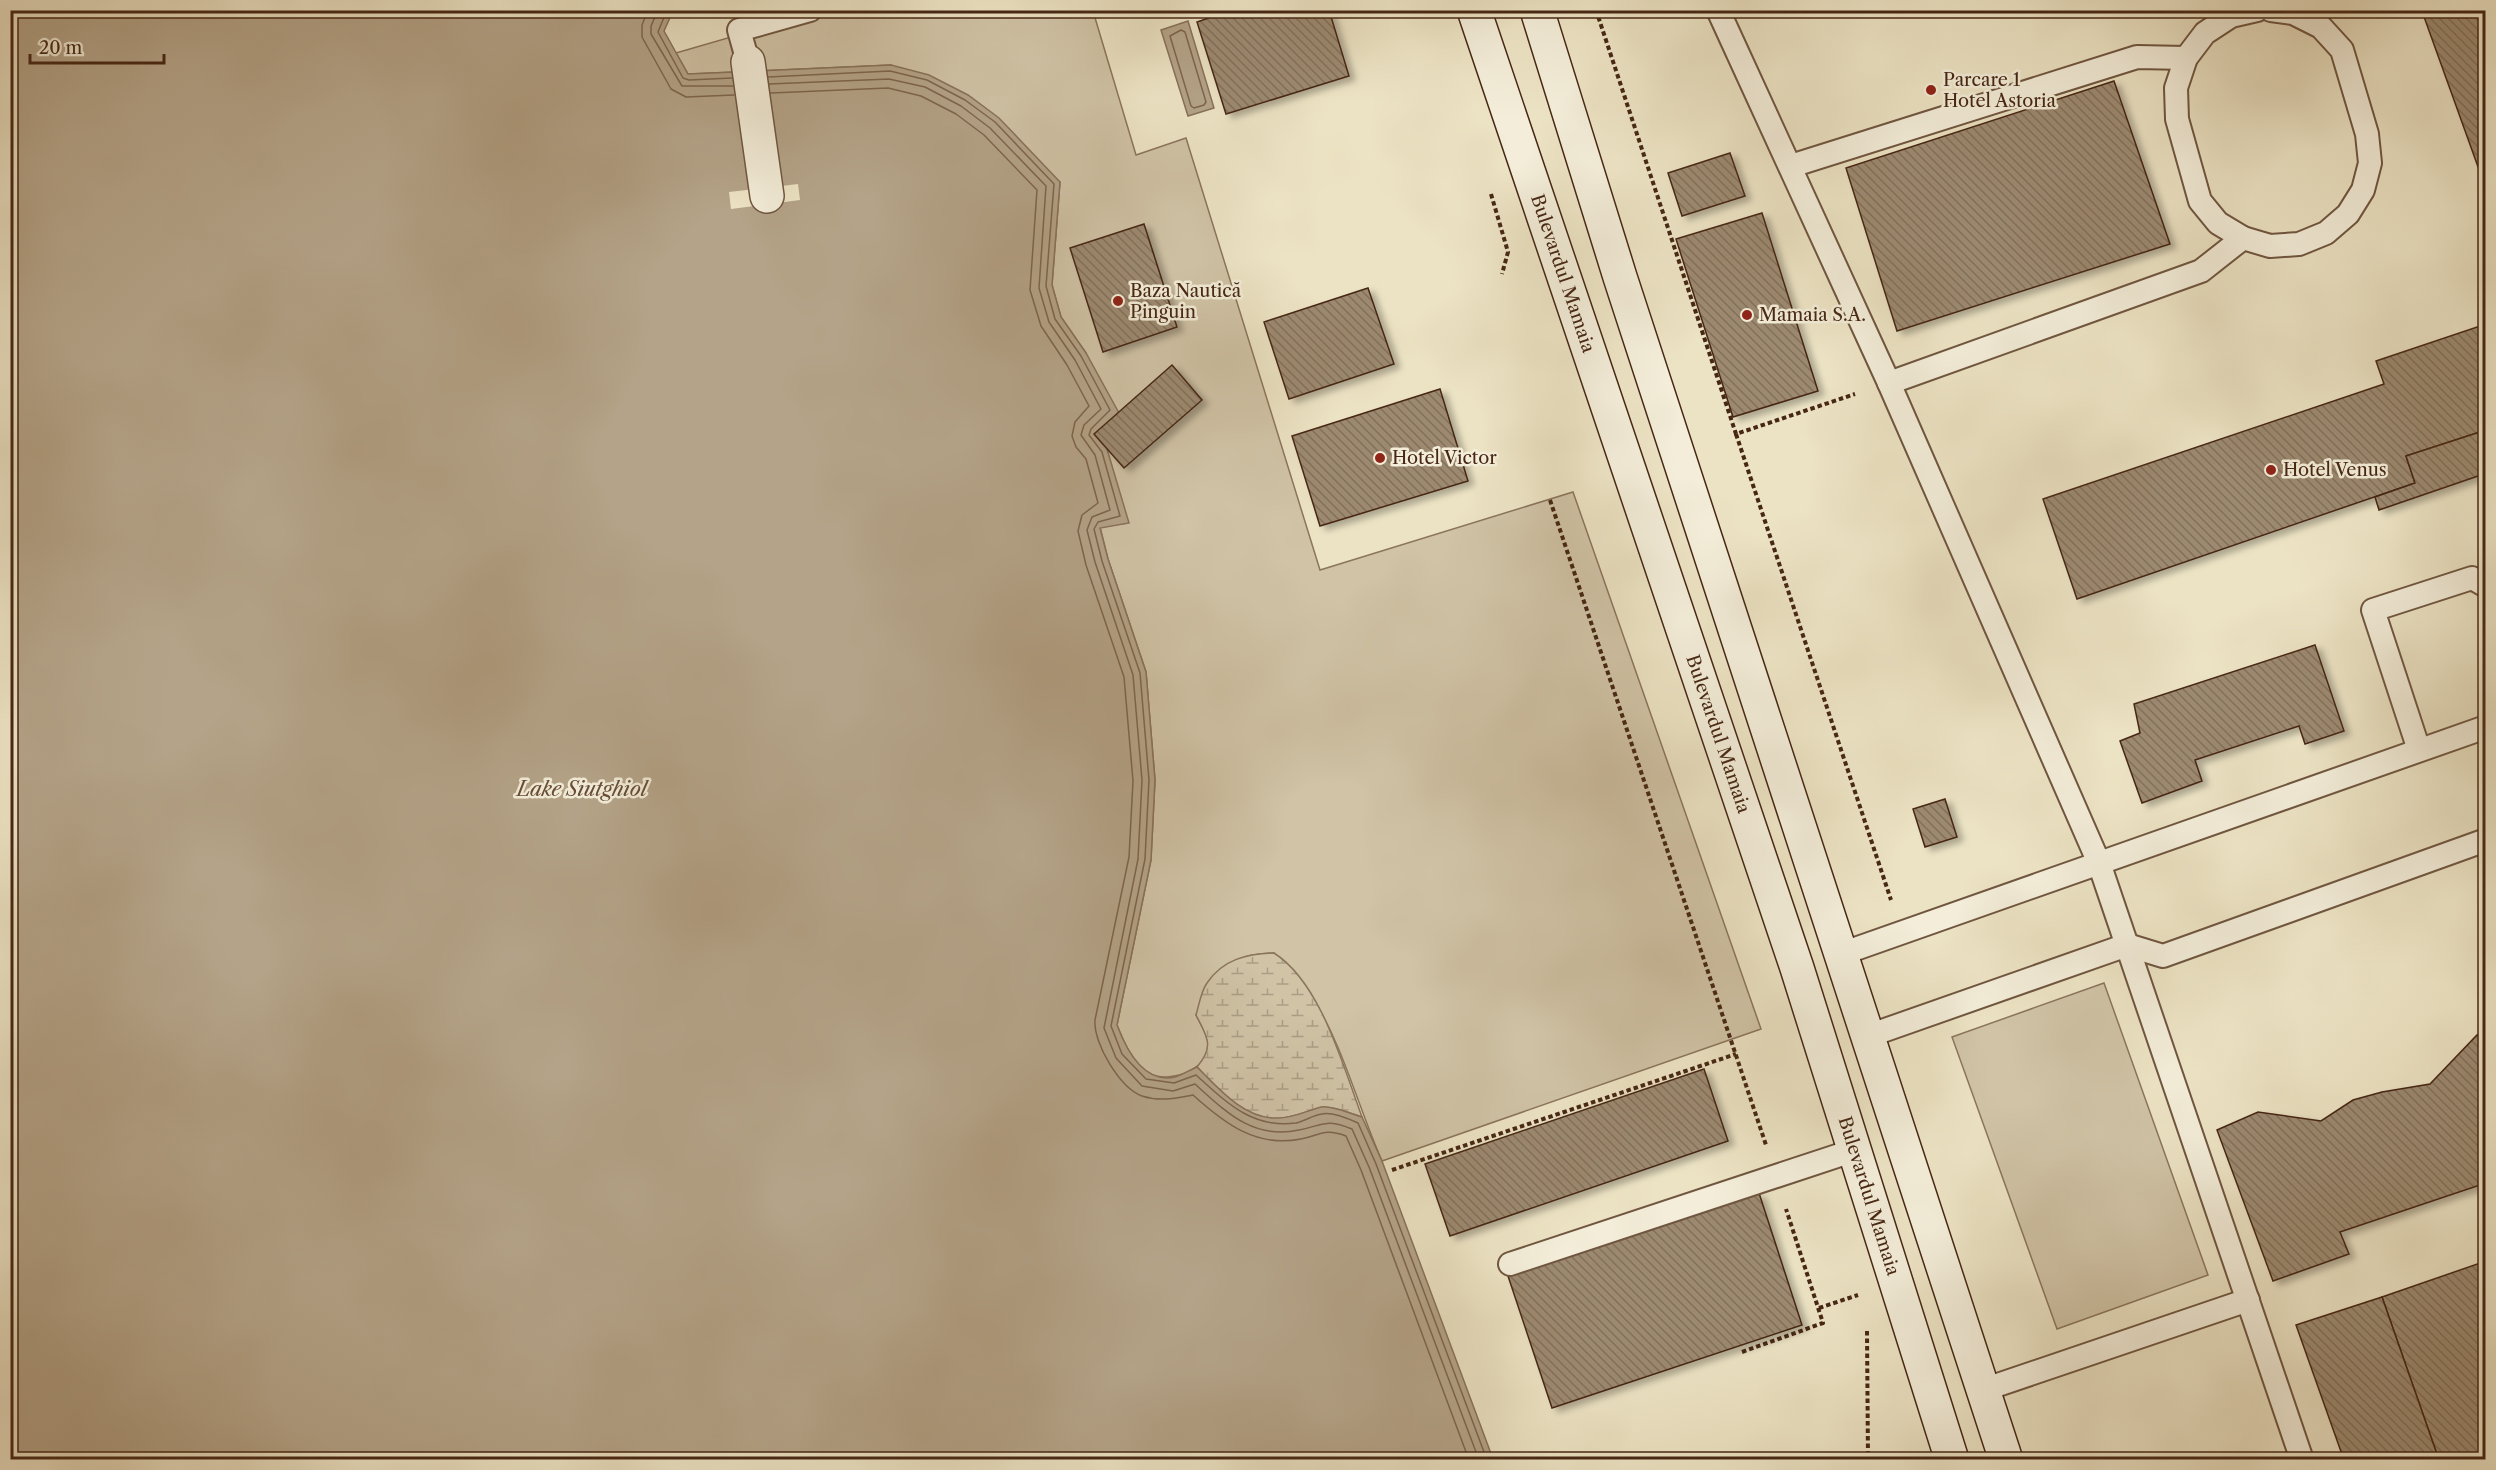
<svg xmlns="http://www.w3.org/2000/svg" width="2496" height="1470" font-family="'Libre Caslon Text',serif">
<defs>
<pattern id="wetland-marsh" width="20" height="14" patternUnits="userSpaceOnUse" patternTransform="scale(1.5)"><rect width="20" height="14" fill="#d0c3a6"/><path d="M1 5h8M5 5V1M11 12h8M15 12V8" fill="none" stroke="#ab9e86"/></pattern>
<pattern id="building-back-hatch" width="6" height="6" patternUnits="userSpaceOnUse" patternTransform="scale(1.5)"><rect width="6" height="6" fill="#9c8970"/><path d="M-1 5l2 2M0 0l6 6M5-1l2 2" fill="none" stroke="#81705b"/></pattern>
<filter id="shadow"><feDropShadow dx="6" dy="4" stdDeviation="3" flood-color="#0004"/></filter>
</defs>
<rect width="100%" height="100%" fill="#ece3c4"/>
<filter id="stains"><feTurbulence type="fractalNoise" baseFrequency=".00333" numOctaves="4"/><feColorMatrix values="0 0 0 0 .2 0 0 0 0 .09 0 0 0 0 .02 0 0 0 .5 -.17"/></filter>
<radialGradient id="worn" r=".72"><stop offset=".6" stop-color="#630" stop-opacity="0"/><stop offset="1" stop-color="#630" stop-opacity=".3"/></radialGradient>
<g fill="#d0c3a6" stroke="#8b755d" stroke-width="1.5">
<path d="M821,11H1093L1136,155L1186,138L1320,570L1573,492L1761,1029L1382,1161C1358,1107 1343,1045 1311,995C1301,980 1286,967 1274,953C1219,955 1223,972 1196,1015C1200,1023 1206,1032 1208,1040C1214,1068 1171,1084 1150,1074C1134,1067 1123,1040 1117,1025L1151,860L1155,780L1146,672L1108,559L1100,527L1128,523L1112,473L1086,353L1061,317L1052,285L1060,182L891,65L688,74L676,53Z"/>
<path d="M2104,983L2208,1275L2057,1329L1952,1037Z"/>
</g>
<path fill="url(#wetland-marsh)" stroke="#8b755d" stroke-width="1.5" d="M1274,953C1321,983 1343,1066 1362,1117C1351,1114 1332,1105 1321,1108C1306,1111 1294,1118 1277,1119C1244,1119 1218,1088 1197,1067C1215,1046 1207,1037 1196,1015C1199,1005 1201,991 1207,983C1223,959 1247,954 1274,953Z"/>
<g fill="#b4a388" stroke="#88715a" stroke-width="1.5">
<path d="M10,11H673L664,31L688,74L891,65L929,75L968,95L999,118L1060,182L1052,285L1061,317L1086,353L1119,413L1107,449L1129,523L1100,528L1108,559L1146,672L1155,780L1151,860L1117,1025C1126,1049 1143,1084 1175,1077C1182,1075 1190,1070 1197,1067C1218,1088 1244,1119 1277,1118C1294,1118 1306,1111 1321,1107C1332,1105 1351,1114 1362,1117L1382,1161L1493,1459H11Z"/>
<path d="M1188,21L1214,108L1188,116L1161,30Z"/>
</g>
<path fill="#ece3c4" d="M798,184L800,200L731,209L729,192Z"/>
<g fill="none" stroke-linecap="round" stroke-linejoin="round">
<g stroke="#7d654e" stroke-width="1.5">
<path d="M648,10L642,25V37L671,89L686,97L734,95"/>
<path d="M658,10L651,26V34L682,86H733"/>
<path d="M667,10L658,32L683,78L689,80L732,78"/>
<path d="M1181,30L1185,32L1206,102L1204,105L1194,108L1191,106L1170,36Z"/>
<path d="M768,77L890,71L927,80L965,100L995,122L1054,184L1046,286L1055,319L1081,356L1110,410L1091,429L1089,435L1102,452L1120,516L1098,522L1094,529L1102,561L1140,673L1149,780L1145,859L1111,1026L1122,1054L1146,1079L1174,1083L1196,1075C1226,1102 1252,1129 1296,1123C1305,1121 1313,1115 1322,1114C1331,1112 1349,1119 1358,1123L1376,1164L1487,1460"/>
<path d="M769,84L889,79L925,87L961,106L990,128L1046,186L1039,288L1049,322L1075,360L1101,409L1084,425L1081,435L1095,455L1110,510L1092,517L1087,530L1095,562L1133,675L1142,780L1138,859L1104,1028L1116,1058L1142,1086L1173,1091L1195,1084C1226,1112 1253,1140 1299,1130C1325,1125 1325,1118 1352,1129L1369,1167L1479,1460"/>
<path d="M771,93L888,88L921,96L956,114L984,135L1037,190L1030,290L1041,326L1067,365L1089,406L1075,422L1072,436L1076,447L1086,459L1098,503L1082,515L1078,531L1086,565L1124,677L1133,781L1129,857L1095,1020C1093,1043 1120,1088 1142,1096C1160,1102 1176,1098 1193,1095C1224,1123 1256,1148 1301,1139C1321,1135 1324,1128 1346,1136L1361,1170L1469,1460"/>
</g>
</g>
<g fill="url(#building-back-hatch)" stroke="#462714" stroke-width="1.5" filter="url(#shadow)">
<path d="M1232,10H1329L1349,76L1226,114L1197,22Z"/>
<path d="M2432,10H2486V189L2423,14Z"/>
<path d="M2114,81L2170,244L1897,331L1846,168Z"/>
<path d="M1730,153L1745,196L1682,216L1668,173Z"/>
<path d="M1762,213L1818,391L1733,417L1676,239Z"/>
<path d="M1144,224L1177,327L1103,352L1070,248Z"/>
<path d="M1368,288L1394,364L1289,399L1264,322Z"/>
<path d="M2486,324V430L2406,456L2415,483L2077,599L2043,499L2384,384L2376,361Z"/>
<path d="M1172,365L1202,400L1124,468L1094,434Z"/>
<path d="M1440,389L1468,481L1320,526L1292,436Z"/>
<path d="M2486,430V477L2484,474L2379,510L2375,497L2415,483L2406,456Z"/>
<path d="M2315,645L2344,731L2305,744L2299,726L2195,760L2202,781L2142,803L2120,741L2140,733L2134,704Z"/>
<path d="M1945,799L1957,837L1925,847L1913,809Z"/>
<path d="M2486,1032V1183L2340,1232L2349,1254L2273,1281L2217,1130L2258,1112L2321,1121L2353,1100L2382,1092L2430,1084L2477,1035Z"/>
<path d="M1704,1069L1728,1141L1450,1236L1425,1164Z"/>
<path d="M1759,1193L1802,1325L1552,1408L1508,1276Z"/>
<path d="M2486,1261V1460H2439L2382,1297Z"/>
<path d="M2382,1297L2439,1460H2344L2296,1325Z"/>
</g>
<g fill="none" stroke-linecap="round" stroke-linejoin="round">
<defs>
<g id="service">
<path d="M1718,10L1889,383L2099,863L2302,1460"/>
<path d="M2257,10L2231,16L2205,33L2186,58L2176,88L2177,119L2200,201L2218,223L2243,238L2270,246L2299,244L2326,233L2348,214L2363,190L2370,163L2367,134L2342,50L2321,27L2293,13L2271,10"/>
<path d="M748,62L739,30L810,10"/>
<path d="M1791,166L2137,57L2186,58"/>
<path d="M1889,383L2201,271L2243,238"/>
<path d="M2419,750L2373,610L2472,578L2486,586"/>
<path d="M1841,954L2486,727"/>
<path d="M1868,1036L2127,945L2163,956L2486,840"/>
<path d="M1510,1264L1855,1150"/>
<path d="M1983,1390L2248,1300"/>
</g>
<path id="pedestrian" d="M748,62L767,196"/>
<g id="secondary">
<path id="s1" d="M1474,10L1797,968L1952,1460"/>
<path d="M1537,10L1620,277L2006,1460"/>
</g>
</defs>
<use href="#service" stroke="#705640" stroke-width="26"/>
<use href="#pedestrian" stroke="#705640" stroke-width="36"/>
<use href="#secondary" stroke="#462714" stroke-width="36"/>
<g stroke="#462714" stroke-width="4" stroke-dasharray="4.5 3" stroke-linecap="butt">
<path d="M1596,10L1736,434L1855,394"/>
<path d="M1491,194L1508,252L1502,274"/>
<path d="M1736,434L1891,900"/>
<path d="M1550,500L1766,1145"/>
<path d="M1392,1170L1736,1054"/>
<path d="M1819,1308L1858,1295"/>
<path d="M1867,1331L1868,1460"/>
<path d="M1742,1352L1823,1323L1786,1209"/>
</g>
<use href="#service" stroke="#f3edd9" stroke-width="22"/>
<use href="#pedestrian" stroke="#f3edd9" stroke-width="33"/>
<use href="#secondary" stroke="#f3edd9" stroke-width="33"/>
</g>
<g fill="#8f2418" stroke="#f3edd9" stroke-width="2">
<circle cx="1931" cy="90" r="6"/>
<circle cx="1118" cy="301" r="6"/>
<circle cx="1747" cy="315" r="6"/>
<circle cx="1380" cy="458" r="6"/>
<circle cx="2271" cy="470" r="6"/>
</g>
<g text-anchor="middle" stroke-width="5" stroke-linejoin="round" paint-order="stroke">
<g font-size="18" fill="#462714" stroke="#f3edd9" text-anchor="start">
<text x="1943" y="86">Parcare 1<tspan x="1943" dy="21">Hotel Astoria</tspan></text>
<text x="1130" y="297">Baza Nautică<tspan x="1130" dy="21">Pinguin</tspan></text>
<text x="1759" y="321">Mamaia S.A.</text>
<text x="1392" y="464">Hotel Victor</text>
<text x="2283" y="476">Hotel Venus</text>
</g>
<g font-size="18" fill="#462714" stroke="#f3edd9">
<text dy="6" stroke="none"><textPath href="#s1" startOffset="278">Bulevardul Mamaia</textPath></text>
<text dy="6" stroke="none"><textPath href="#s1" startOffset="764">Bulevardul Mamaia</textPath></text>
<text dy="6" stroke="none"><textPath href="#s1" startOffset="1250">Bulevardul Mamaia</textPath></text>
</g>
<g font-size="20" font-style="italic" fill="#674c37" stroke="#f3edd9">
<text x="582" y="796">Lake Siutghiol</text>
</g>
</g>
<rect width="2496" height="1470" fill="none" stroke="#ece3c4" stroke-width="36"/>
<rect x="12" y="12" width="2472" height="1446" fill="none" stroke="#462714" stroke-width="3"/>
<rect x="18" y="18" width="2460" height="1434" fill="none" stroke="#462714" stroke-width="1.5"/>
<path d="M30 54v9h134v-9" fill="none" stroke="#462714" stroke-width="3"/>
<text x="39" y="54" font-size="18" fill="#462714" stroke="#f3edd9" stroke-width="4.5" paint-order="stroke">20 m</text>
<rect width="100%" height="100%" filter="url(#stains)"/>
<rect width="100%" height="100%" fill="url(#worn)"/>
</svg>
